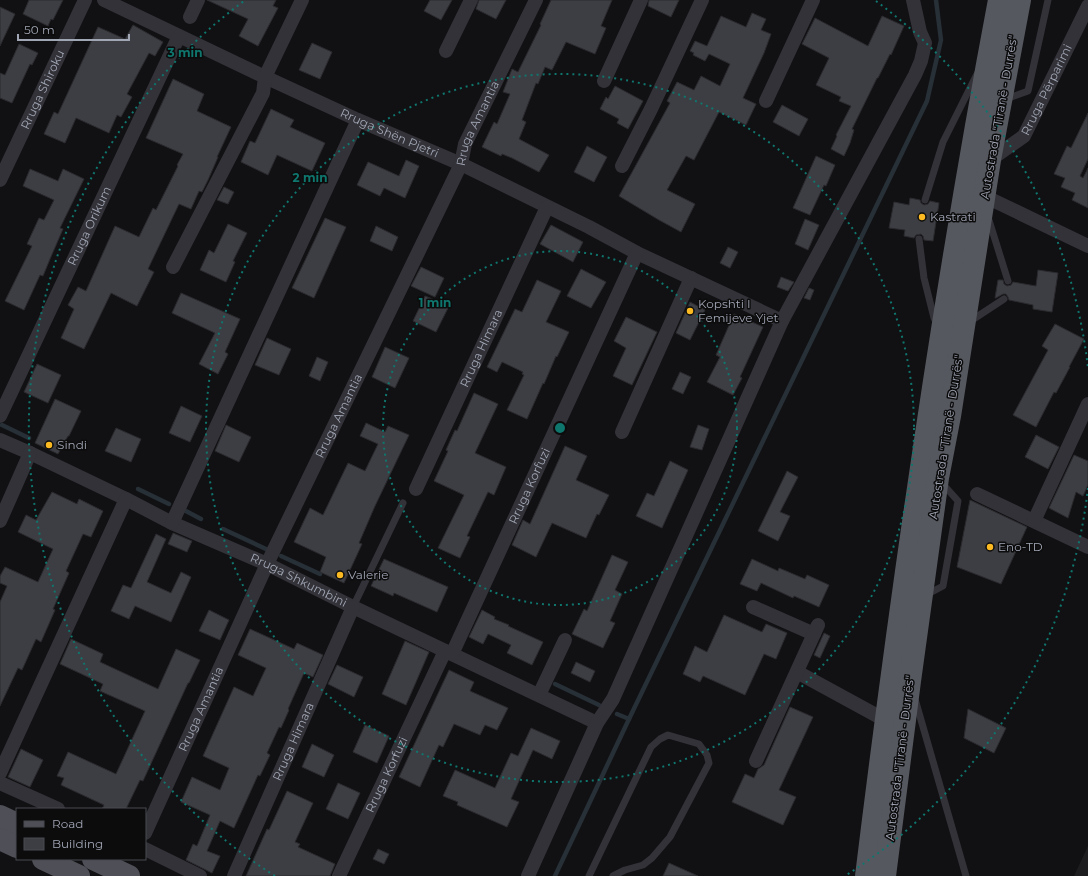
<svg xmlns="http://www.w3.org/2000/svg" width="1088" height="876" font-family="Montserrat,sans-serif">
<rect width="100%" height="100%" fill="#111113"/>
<path fill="#1d1d20" d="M1088,846V876H1074Z"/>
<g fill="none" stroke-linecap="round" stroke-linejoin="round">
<g stroke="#272f37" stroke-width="4.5">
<path d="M2,425L29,438"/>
<path d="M138,489L169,504"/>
<path d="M184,510L201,519"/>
<path d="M223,529L266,549"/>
<path d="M281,556L320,574"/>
<path d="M555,684L599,705"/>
<path d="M617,714L629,719L927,101L941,40L936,0"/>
<path d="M555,876L629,719"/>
</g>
</g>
<g fill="#3d3e43" stroke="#2b2b2f">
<path d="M29,0H63L53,20L51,19L48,26L23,14Z"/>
<path d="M207,0H276L273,6L278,8L258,46L239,36L248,19Z"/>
<path d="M430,0H452L441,20L424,11Z"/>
<path d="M479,0H506L496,19L476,9Z"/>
<path d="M551,0H612L601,26L606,28L595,54L566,42L552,70L545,67L538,84L536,83L522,120L526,122L519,139L549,155L539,172L512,158L502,154L501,156L482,147L494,122L497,124L510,94L503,92L512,69L518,72L541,25L540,24Z"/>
<path d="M649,0H679L671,17L648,6Z"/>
<path d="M0,7L15,14L0,46Z"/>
<path d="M752,13L766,19L761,30L771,34L764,53L743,98L756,104L746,125L719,112L694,160L686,156L667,190L695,204L681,232L659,220L619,196L670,103L667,101L677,82L694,90L701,76L720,86L730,64L709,54L705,61L693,55L694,53L690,51L695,41L707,46L721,16L746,27Z"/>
<path d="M882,16L904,26L891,55L890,54L878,78H877L852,129L854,130L850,143L844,156L831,149L837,136L836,135L851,106L839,101L841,97L816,85L829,58L802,44L815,18L868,46Z"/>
<path d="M133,25L163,42L155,56L149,53L127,94L132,97L121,117L117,115L109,133L76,118L65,143L44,134L54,112L58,114L98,27L125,39Z"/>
<path d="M312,43L332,52L320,79L299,70Z"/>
<path d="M19,44L38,53L32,65L30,64L12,103L0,98V73L5,75Z"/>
<path d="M173,79L204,94L197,111L231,127L217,157H218L208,180L202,192L199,191L191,209L179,204L148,269L154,272L137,306L111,293L84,349L61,338L74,309L68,305L78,287L86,291L115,226L139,237L153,208L156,210L178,166L177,165L183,154L146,138Z"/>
<path d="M615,86L643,101L628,129L617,123L619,119L600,109L606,97L608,99Z"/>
<path d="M782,105L808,119L799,136L773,122Z"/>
<path d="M271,109L294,120L290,127L325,143L312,171L277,155L268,175L241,162L250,141L255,143Z"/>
<path d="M1088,113V159L1080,176L1083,178L1088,168V208L1072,200L1075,193L1061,187L1065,178L1054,174L1067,146L1071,148Z"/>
<path d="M587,146L607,157L594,182L574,172Z"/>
<path d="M816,156L835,165L826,186L824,185L810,215L793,208Z"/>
<path d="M406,160L419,166L405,198L384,188L380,196L357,185L368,162L399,176Z"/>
<path d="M30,169L58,181L63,169L84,179L60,228L63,229L50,259L43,276L40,275L24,310L5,301L32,246L27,244L39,218L44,220L54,200L23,186Z"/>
<path d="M224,187L234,192L228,204L217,200Z"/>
<path d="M910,198L920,200L921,203L924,205L928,204L930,201L939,203L933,241L924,240L923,236L921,234L916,235L914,238L904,236L905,230L889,228L894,202L909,205Z"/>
<path d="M325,218L346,227L314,298L292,288Z"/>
<path d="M805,219L819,225L808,250L795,244Z"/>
<path d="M228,224L247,233L233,261L235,262L226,282L200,270L209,250L214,253Z"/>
<path d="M551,225L583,242L573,262L540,244Z"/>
<path d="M376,226L398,237L392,251L370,241Z"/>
<path d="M728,247L738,252L730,268L720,263Z"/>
<path d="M421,267L444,278L435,297L411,286Z"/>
<path d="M581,269L606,282L591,308L567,296Z"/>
<path d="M1038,270L1058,273L1052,312L1033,309V305L1009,300L1008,297L1006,294H1003L996,298H995L998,280H1003L1004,284L1007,286L1011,285L1013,282L1036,286Z"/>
<path d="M781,277L794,282L788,291L777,287Z"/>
<path d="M537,280L561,291L546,322L569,332L557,357L556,356L544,384L543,383L527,419L507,410L524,375L522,374L523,372L502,362L497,372L487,367L515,309L522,312Z"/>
<path d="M809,288L814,290L810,300L804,298Z"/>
<path d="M181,293L240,319L225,352L228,354L218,374L199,364L215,333L172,313Z"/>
<path d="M425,296L449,306L436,332L413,321Z"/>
<path d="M690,302L705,310L690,340L676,333Z"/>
<path d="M734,314L763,327L740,377L742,378L733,395L707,382L720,357L716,355Z"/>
<path d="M626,317L657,332L632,385L613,376L626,348L614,341Z"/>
<path d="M1055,324L1084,339L1069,367H1070L1056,393L1054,392L1036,427L1013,415L1048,350L1042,346Z"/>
<path d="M267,338L291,349L279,375L255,365Z"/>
<path d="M385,347L409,358L395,388L372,377Z"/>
<path d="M317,357L328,362L320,381L309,376Z"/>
<path d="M37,364L61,375L48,403L24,392Z"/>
<path d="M680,372L691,377L683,394L672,389Z"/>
<path d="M474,393L498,404L475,453L506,467L494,495L488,492L467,536L470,537L460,558L438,548L464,495L434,481L448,451L446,450L455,430L457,431Z"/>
<path d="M55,399L81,411L69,436H68L58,454L35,443Z"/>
<path d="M181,406L202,416L190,442L169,433Z"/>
<path d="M366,423L385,432L388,426L409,435L375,506L359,543L362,544L344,583L320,572L326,557L294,542L310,508L323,515L348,463L365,471L378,444L360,436Z"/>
<path d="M226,425L251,437L239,462L215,451Z"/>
<path d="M698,425L709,429L702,450L690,447Z"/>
<path d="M116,428L141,439L131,462L105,451Z"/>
<path d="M1036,435L1059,447L1048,469L1025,457Z"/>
<path d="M565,446L587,456L576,480L609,495L599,515L597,514L586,538L552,523L536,557L512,545L523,520L530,524Z"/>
<path d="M1074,455L1088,461V485L1083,496L1076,492L1068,518L1049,508Z"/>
<path d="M670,461L688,470L662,528L636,516L647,493L654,496Z"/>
<path d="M787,471L798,477L780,512L790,516L778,541L758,531Z"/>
<path d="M52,492L77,504L79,499L103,511L91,537L83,534L66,571L69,573L53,609L55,610L41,642L36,639L22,670L18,668L0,706V602L7,586L0,583V576L5,567L38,582L53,549L18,532L26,515L36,520Z"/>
<path d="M970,500L1027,527L1001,584L957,567Z"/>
<path d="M173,533L192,541L187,552L168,544Z"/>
<path d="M156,534L166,539L147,582L171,593L181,572L191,577L171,622L135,606L129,619L111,611L123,585L131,588Z"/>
<path d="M612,555L628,562L615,590L622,594L610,621L615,623L603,648L572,634L584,609L587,611Z"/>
<path d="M384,559L448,587L437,612L394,593L393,596L371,586Z"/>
<path d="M752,559L778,571L779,568L805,579L807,575L829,585L819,607L794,596L793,598L761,583L757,591L740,584Z"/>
<path d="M209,610L229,620L220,640L199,631Z"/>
<path d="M482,610L495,617L494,619L509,625L508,626L543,642L532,665L507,653L511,645L488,634L483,644L469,637Z"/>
<path d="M724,615L762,632L766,624L787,633L776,659L764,654L745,695L703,676L700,682L683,674L695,646L707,652Z"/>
<path d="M250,629L294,649L297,643L323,655L313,677L304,673L288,709L289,710L281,728L279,727L267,753L270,755L260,776L258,775L234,828L220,821L207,851L220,856L212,873L186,860L193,844L197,846L210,815L181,802L192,777L220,790L229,768L203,756L234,687L253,696L266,668L238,655Z"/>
<path d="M824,633L830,636L820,658L814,655Z"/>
<path d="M71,639L103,654L100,662L158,689L176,649L200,660L189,683H188L143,781L140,780L126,809H102L104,805L61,785L64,778L57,776L68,752L116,774L145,711L100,691L103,684L60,664Z"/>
<path d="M405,641L429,652L406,705L382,694Z"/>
<path d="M576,662L595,671L590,682L571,673Z"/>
<path d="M337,665L363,677L354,697L328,684Z"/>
<path d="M449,670L474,682L470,691L508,708L497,730L485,725L480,735L454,724L443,747L439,745L420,787L399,777Z"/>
<path d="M790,707L813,717L779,790L796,797L783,825L732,802L745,774L754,778L758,769L764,765Z"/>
<path d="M968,709L1006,728L994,753L964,738Z"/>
<path d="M365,725L389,736L377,763L353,752Z"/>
<path d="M531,728L560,741L552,759L533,750L511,799L519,802L507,827L457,805L458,802L443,796L455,770L495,788L511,753L518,756Z"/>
<path d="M312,744L334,755L324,777L302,767Z"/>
<path d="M21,749L43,760L30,787L8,777Z"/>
<path d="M338,783L360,793L348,819L326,809Z"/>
<path d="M287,791L313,803L295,842L300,844L298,847L335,864L330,876H246L267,829L269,830Z"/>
<path d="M378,849L389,854L384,864L373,859Z"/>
<path d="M669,863L698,876H663Z"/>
</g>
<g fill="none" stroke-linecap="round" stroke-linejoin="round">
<g stroke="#323238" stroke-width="7">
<path d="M1006,99L1028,91L1048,0"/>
<path d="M925,200L943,142L977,74"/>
<path d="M988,217L1008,281"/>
<path d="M919,239L924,278L934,318L936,322"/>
<path d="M969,322L1004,299"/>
<path d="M926,595L943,586L958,501L941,482"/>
<path d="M353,607L403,503"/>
<path d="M915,699L966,876"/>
<path d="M589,876L651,747L660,739L668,735L699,744L707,755L709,763L670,837L652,858L643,865L625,870L613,876"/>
</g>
<g stroke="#323238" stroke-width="14">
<path id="s1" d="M104,0L265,77L358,120L461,164L589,227L637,253L782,321"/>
<path d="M190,17L198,0"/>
<path d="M446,51L471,0"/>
<path d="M604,81L641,0"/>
<path d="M766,101L813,0"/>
<path id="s2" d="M990,160L1024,136L1088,6"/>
<path d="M622,166L651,109L702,0"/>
<path id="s3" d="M0,180L85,0"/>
<path d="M984,196L1088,246"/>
<path d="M173,267L263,93L265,77L302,0"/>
<path id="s4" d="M0,416L179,36"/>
<path d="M622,432L691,278"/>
<path id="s5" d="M0,440L30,453L126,499L172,523L267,564L353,607L597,723"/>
<path id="s6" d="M416,489L547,207"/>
<path d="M977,494L1088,547"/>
<path d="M0,521L30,453"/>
<path d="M1034,521L1088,404"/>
<path d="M172,523L358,120"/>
<path d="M753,607L814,634"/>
<path id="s7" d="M452,654L637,253"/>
<path d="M797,672L885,720"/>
<path d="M539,695L565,640"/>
<path d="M756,761L818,625"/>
<path d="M0,773L126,499"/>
<path d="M0,783L58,809"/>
<path id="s8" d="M145,833L267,564L461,164L465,144L536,0"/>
<path d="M145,849L200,876"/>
<path id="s9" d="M234,876L353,607"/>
<path id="s10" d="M339,876L445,651"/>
<path d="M528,876L597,723L613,699L782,321L915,75L921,61L925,43L920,32L913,0"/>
</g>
<g stroke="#4e4f57" stroke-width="22">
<path d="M0,816L17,824"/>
<path d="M0,839L17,847"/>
<path d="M43,859L79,876"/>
<path d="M93,859L129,876"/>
</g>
<g stroke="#565860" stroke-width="22">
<path d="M866,876C902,583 944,290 999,0"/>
<path d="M885,876L910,681L938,478L950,416L990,160L1020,0"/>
</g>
</g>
<g fill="none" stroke="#0f766e" stroke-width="2" stroke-dasharray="2 4">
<circle cx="560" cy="428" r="177"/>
<circle cx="560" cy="428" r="354"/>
<path d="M1088 488A531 531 0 0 1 845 876M275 876A531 531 0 0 1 244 1M876 1A531 531 0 0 1 1088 368"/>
</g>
<g fill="#fbba21" stroke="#0c0c0d" stroke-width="1.5">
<circle cx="922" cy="217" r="4"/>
<circle cx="690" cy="311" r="4"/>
<circle cx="49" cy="445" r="4"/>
<circle cx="990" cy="547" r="4"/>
<circle cx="340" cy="575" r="4"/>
</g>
<g text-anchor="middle" stroke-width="3" stroke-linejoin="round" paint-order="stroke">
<g font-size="12" fill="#a1a6b4" stroke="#0c0c0d">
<text dy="4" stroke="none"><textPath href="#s2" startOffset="93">Rruga Përparimi</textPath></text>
<text dy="4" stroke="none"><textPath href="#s3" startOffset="100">Rruga Shiroku</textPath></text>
<text transform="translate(999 117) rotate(-80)" y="4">Autostrada "Tiranë - Durrës"</text>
<text dy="4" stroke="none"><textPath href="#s8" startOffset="784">Rruga Amantia</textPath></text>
<text dy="4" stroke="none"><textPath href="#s1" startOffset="315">Rruga Shën Pjetri</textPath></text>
<text dy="4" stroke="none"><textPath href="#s4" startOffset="210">Rruga Orikum</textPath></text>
<text dy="4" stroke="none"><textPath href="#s6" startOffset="155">Rruga Himara</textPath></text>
<text dy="4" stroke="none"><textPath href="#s8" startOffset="460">Rruga Amantia</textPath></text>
<text transform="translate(946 437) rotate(-81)" y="4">Autostrada "Tiranë - Durrës"</text>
<text dy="4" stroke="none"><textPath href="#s7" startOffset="185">Rruga Korfuzi</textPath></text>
<text dy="4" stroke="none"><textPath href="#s5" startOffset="330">Rruga Shkumbini</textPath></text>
<text dy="4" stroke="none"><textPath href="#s8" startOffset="136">Rruga Amantia</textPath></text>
<text dy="4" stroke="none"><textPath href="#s9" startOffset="147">Rruga Himara</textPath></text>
<text transform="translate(900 758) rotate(-83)" y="4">Autostrada "Tiranë - Durrës"</text>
<text dy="4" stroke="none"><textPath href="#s10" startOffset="112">Rruga Korfuzi</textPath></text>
</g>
<g font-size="12" fill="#a1a6b4" stroke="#0c0c0d" text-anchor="start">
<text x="930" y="221">Kastrati</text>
<text x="698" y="308">Kopshti I<tspan x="698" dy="14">Femijeve Yjet</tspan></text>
<text x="57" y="449">Sindi</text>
<text x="998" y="551">Eno-TD</text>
<text x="348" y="579">Valerie</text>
</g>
</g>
<circle cx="560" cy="428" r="6" fill="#0f766e" stroke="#0c0c0d" stroke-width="2"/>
<g font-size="12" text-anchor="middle" font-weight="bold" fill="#0f766e" stroke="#0c0c0d" stroke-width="3" stroke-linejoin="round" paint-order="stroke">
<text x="185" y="57">3 min</text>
<text x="310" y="182">2 min</text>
<text x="435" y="307">1 min</text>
</g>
<rect x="16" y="808" width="130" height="52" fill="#0c0c0d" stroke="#484a50"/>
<rect x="24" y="821" width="20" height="6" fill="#4e4f57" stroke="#484a50"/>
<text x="52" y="828" font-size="12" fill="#a1a6b4">Road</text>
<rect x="24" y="838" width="20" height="12" fill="#3d3e43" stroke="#484a50"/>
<text x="52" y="848" font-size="12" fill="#a1a6b4">Building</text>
<path d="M18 34v6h111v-6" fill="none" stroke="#a1a6b4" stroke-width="2"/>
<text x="24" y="34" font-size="12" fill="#a1a6b4" stroke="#0c0c0d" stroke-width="3" paint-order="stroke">50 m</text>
</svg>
